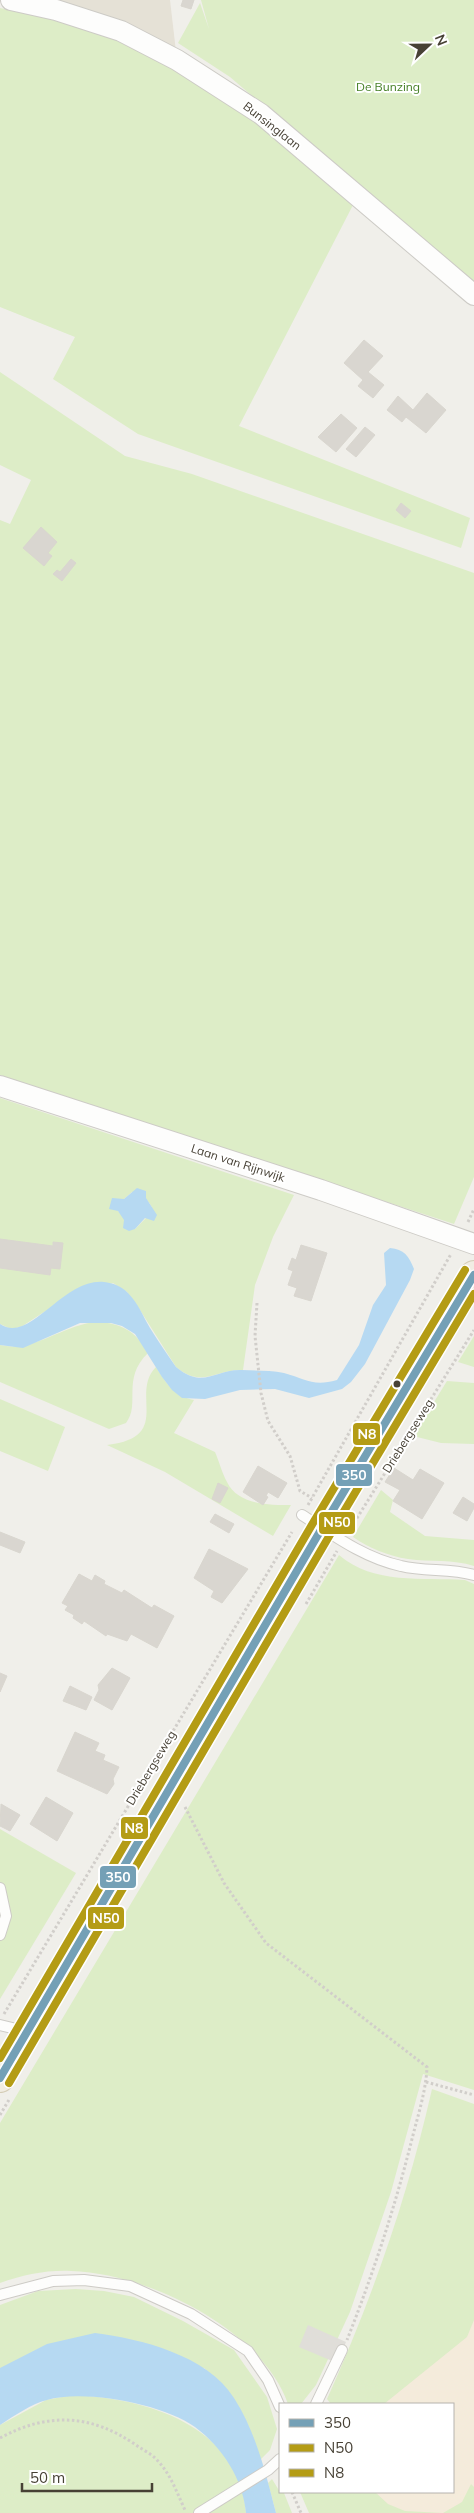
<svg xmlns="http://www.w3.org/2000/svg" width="474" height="2513" font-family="Mulish,sans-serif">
<rect width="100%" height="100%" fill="#f0efea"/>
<path fill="#e5e1d6" d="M11,0H170L177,60Z"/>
<path fill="#f4ebdb" d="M474,2290V2513H385L362,2492H453V2404H364Z"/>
<g fill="#ddedc7" fill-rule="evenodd">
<path d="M201,0H474V285L230,77L178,43L200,3L209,29Z"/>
<path d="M0,8L116,34L236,105L353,205L239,426L470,518L461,548L138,434L53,379L75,337L0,307Z"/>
<path d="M0,372L125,456L192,474L474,573V1177L454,1224L0,1075V520L10,524L31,480L0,465Z"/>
<path d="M0,1098L294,1195L273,1237L255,1285L243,1370C215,1369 203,1389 176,1367L140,1310L127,1292L113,1283L44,1312L21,1327L11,1329L0,1324ZM132,1192C142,1197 150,1199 153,1211L135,1229L118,1211L124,1199Z"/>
<path d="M97,1322C121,1323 136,1331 148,1353C121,1379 141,1404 126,1423L109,1429L0,1382V1345C34,1353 64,1324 97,1322Z"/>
<path d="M474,1336V1367L458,1362Z"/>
<path d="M156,1367C166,1383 174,1396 194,1400L174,1433L215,1452C219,1461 222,1473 227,1482C238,1505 269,1505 291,1505L273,1536L165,1472L107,1445C174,1437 129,1394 156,1367Z"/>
<path d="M447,1381L474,1383V1444L441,1443L413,1436Z"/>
<path d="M0,1399L65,1427L48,1471L0,1451Z"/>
<path d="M381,1490L393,1500L390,1512L425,1536L474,1540V1566C453,1559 430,1562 408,1559C388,1556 369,1548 353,1537Z"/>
<path d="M339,1555C374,1585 422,1577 465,1580L474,1584V2090L423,2074L391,2192L350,2312L316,2385L301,2404H288C262,2329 147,2273 71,2271C46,2270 23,2275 0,2283V2123Z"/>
<path d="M0,1829L76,1873L0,1999Z"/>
<path d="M432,2089L474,2104V2320L467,2337L384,2404H331L327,2399C372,2299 408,2196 432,2089Z"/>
<path d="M76,2289L104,2291L134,2297L183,2321L234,2350L267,2397L277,2429L270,2450L260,2460C248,2418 237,2397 204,2368H0V2305L38,2291Z"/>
<path d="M72,2395C146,2398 239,2425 246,2513H0V2425L46,2400Z"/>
<path d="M272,2479L280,2492L284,2493L292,2513H276L268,2483Z"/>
<path d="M471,2484L474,2487V2513H309L300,2492H375L388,2504L405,2511L443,2513L462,2502Z"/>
</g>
<path fill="#e0ded9" d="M308,2325L346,2342L337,2363L299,2347Z"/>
<g fill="#b6d9f2">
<path d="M137,1188L146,1191V1198L157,1215L154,1221L145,1218L135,1229L129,1231L123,1228L124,1220L118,1211L109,1209L112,1198L124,1199Z"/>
<path d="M390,1248C404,1249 409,1256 414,1269L410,1280L365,1364L351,1382L342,1389L309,1398L275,1389L240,1390L205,1399L182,1398L172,1390L162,1377L135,1334L122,1326L111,1323H80L23,1348L0,1345V1324C30,1345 62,1278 104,1282C113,1283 121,1286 128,1293C138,1303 143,1316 150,1328C158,1341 167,1354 176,1367C204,1390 214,1369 242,1370C255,1371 271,1370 284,1373C306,1379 313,1387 337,1380L359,1345L373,1305L386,1285L384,1253Z"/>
<path d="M95,2333C141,2339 207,2355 234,2398C256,2432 266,2474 276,2513H246C243,2479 222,2447 195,2427C163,2404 84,2389 47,2400C31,2404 14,2416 0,2425V2368L47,2344Z"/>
</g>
<g fill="#d9d6d0" stroke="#d9d6cf">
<path d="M183,0H194L191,9L181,6Z"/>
<path d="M364,340L383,356L368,372L384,385L373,398L358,386L363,380L344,363Z"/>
<path d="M427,393L446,410L426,433L406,417L402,422L387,410L398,396L413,410Z"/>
<path d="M341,414L357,428L336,452L318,437Z"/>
<path d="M365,427L375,435L356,457L346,449Z"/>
<path d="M401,503L411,511L405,518L396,510Z"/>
<path d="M41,527L57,542L48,553L52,556L44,566L23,548Z"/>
<path d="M71,559L76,563L62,581L53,574L57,570L60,572Z"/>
<path d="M0,1239L53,1246V1242L63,1243L60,1269L51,1268L50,1275L0,1268Z"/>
<path d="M301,1245L327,1253L311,1301L294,1296L297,1288L288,1285L293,1271L288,1269L292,1258L296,1260Z"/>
<path d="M258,1466L287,1483L278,1498L268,1492L266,1496L268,1497L263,1505L243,1492Z"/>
<path d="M394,1468L413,1480L420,1469L444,1483L422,1519L393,1501L400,1490L385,1482Z"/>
<path d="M218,1483L228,1488L220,1503L212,1499Z"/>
<path d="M463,1497L474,1504V1508L467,1521L453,1513Z"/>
<path d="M215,1514L234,1524L229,1533L210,1522Z"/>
<path d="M0,1532L25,1542L20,1553L0,1545Z"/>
<path d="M209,1549L248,1569L222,1603L211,1597L214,1591L194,1578Z"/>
<path d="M79,1574L92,1581L95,1575L105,1581L104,1584L122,1593L124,1590L152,1608L154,1605L174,1616L157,1648L131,1634L127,1641L107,1634L106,1636L84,1621L82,1624L73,1618L74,1615L65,1610L68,1606L62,1603Z"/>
<path d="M112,1668L130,1678L112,1710L94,1700L99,1690L98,1685Z"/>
<path d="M0,1673L7,1676L0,1692Z"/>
<path d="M70,1686L92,1697L86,1710L63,1701Z"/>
<path d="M75,1732L99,1743L95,1751L105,1755L103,1760L119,1767L113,1779L114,1784L107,1794L57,1771Z"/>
<path d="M46,1797L73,1813L57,1841L30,1824Z"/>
<path d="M1,1804L20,1815L10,1831L0,1826Z"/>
</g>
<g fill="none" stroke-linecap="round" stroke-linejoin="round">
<defs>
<g id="lane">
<path d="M302,1515C333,1535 364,1558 401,1566C425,1572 450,1568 474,1575"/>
<path d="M0,1888L6,1916L0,1935"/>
<path d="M0,2025L25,2031"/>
<path d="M0,2295L53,2281L84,2280L130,2286L191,2314L248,2351L268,2380L280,2407"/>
<path d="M316,2404L342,2350"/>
<path d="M199,2513L268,2470L280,2459"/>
</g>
<g id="street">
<path d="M11,0L56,10L121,31L177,60L261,114L474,295"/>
<path d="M0,1086L321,1190L474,1244"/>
</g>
<path id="primary" d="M0,2078L322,1528L474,1275"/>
</defs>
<use href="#lane" stroke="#cdcbc6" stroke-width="12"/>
<use href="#street" stroke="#cdcbc6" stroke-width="22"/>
<use href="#primary" stroke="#d4ccb5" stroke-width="30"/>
<g stroke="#d1ceca" stroke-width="3" stroke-dasharray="2.5 2.5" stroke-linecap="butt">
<path d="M468,1222L474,1209"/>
<path d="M257,1303L255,1336L261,1393L268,1421L290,1456L300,1491L312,1498"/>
<path d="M308,1505L451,1254"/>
<path d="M349,1531L474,1330"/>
<path d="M306,1604L337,1551"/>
<path d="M185,1807L224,1883L266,1943L427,2067C426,2091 418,2115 412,2139C395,2207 373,2274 347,2340"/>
<path d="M4,2014L292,1532"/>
<path d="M426,2082L474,2095"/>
<path d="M0,2115L10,2098"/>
<path d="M0,2438C48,2412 91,2414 136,2445C143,2450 152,2454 158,2461C171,2475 177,2493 185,2510"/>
<path d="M292,2492L301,2513"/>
</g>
<use href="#lane" stroke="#fdfdfc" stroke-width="10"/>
<use href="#street" stroke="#fdfdfc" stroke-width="20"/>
<use href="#primary" stroke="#f1ede3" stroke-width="28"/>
<defs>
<path id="bus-1" d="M0,2078L322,1528L474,1275"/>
<path id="bus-2" d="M9,2083L331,1533L474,1294"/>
<path id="bus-3" d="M0,2058L313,1523L465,1270"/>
</defs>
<use href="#bus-1" stroke="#fff" stroke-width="11"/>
<use href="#bus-2" stroke="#fff" stroke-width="11"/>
<use href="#bus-3" stroke="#fff" stroke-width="11"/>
<use href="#bus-1" stroke="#74a0b6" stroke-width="8"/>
<use href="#bus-2" stroke="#b49c15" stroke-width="8"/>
<use href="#bus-3" stroke="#b49c15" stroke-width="8"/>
</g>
<circle fill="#474135" stroke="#fff" stroke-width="2" cx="397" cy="1384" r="4.5"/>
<g text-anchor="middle" stroke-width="4" stroke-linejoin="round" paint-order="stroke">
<g font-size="12" fill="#437e23" stroke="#fff">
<text x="388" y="91">De Bunzing</text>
</g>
<g font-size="12" fill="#474135" stroke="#fff">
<text transform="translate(272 126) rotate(38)" y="4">Bunsinglaan</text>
<text transform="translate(238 1163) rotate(18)" y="4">Laan van Rijnwijk</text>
<text transform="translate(408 1436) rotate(-58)" y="4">Driebergseweg</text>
<text transform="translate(151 1768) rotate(-59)" y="4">Driebergseweg</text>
</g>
</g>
<g stroke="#fff" stroke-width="2">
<rect x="352" y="1422" width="29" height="24" rx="5" fill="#b49c15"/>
<rect x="335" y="1463" width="38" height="24" rx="5" fill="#74a0b6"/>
<rect x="318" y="1511" width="38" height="24" rx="5" fill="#b49c15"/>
<rect x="120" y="1816" width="29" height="24" rx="5" fill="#b49c15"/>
<rect x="99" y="1865" width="38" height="24" rx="5" fill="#74a0b6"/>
<rect x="87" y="1906" width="38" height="24" rx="5" fill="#b49c15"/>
</g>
<g font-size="14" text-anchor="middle" font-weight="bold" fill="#fff">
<text x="367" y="1439">N8</text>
<text x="354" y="1480">350</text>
<text x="337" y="1527">N50</text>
<text x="134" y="1833">N8</text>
<text x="118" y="1882">350</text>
<text x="106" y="1923">N50</text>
</g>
<rect x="279" y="2403" width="175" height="90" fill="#ffffff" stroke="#b5b3ae"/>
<rect x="289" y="2419" width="25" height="8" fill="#74a0b6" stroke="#b5b3ae"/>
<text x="324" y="2428" font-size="15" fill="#474135">350</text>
<rect x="289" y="2444" width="25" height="8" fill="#b49c15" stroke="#b5b3ae"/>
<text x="324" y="2453" font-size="15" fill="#474135">N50</text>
<rect x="289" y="2469" width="25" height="8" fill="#b49c15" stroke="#b5b3ae"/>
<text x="324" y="2478" font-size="15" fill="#474135">N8</text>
<g transform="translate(429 45) rotate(68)" stroke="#ffffff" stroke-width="4" paint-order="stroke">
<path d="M0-4L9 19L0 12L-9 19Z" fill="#474135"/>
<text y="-8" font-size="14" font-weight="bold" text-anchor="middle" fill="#474135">N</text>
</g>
<path d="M22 2483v8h130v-8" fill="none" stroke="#474135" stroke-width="2.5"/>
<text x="30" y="2483" font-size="15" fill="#474135" stroke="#ffffff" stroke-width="4" paint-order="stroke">50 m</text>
</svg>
